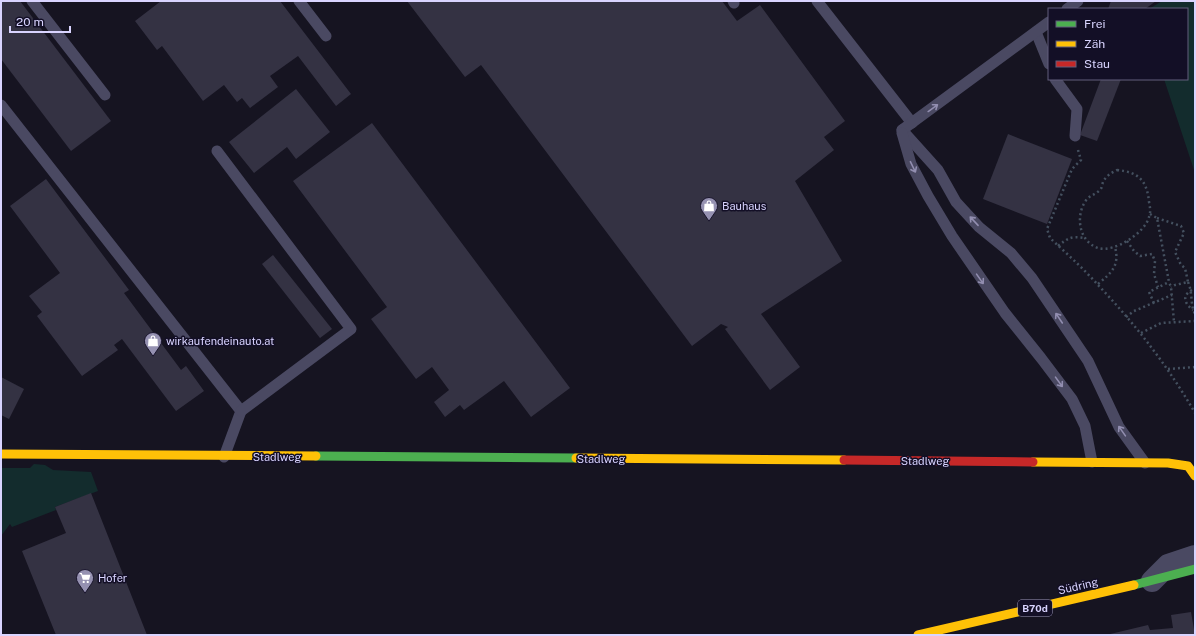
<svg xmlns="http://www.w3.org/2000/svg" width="1196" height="636" font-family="'Public Sans',sans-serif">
<rect width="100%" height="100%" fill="#161421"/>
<g fill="#132c2d">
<path d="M1162,1H1195V173L1164,79H1187V9H1149Z"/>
<path d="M34,464L45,465L53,470L91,472L98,491L55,507L56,510L12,527L10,524L1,536V468H30Z"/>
</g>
<g fill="#343243">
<path d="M1,1H20L111,121L71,151L1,59Z"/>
<path d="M161,1H280L351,94L336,106L298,56L270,76L278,87L250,108L242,98L237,102L224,85L203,101L162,46L157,50L135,21Z"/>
<path d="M407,1H722L737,21L760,5L845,121L824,137L834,150L795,181L842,261L761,314L800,367L770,390L725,329L728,327L721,324L692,346L481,65L465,77Z"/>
<path d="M1111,1H1156L1145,9H1108Z"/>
<path d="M1101,79H1121L1097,141L1080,135Z"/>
<path d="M296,89L330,132L296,159L287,147L254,173L229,142Z"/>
<path d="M372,123L570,388L531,417L504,381L464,410L460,405L445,417L434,402L449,390L432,367L416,379L371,319L387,307L293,181Z"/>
<path d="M1008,134L1072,159L1047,224L983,199Z"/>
<path d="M46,179L129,290L124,293L181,370L186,366L204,391L176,411L122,339L114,345L118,350L82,376L37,316L42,312L29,296L60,273L10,206Z"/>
<path d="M273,255L332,329L320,338L262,264Z"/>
<path d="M1,377L24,389L9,419L1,415Z"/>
<path d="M91,493L147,635H56L22,551L66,533L55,507Z"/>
<path d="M1191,612L1195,635H1106L1148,625L1150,630L1173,628L1171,615Z"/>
</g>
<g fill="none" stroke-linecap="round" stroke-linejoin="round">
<g stroke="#44505f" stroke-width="2.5" stroke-dasharray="2 3" stroke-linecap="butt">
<path d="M1078,150L1081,160L1072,169L1047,229L1050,238C1066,253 1083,268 1098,285C1135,324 1168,366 1195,413"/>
<path d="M1117,170C1138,172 1147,180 1149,202C1150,207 1151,212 1149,217C1145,233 1114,253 1098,248C1078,241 1075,214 1087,199C1091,195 1096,194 1100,190C1102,188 1102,185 1103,182C1106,176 1111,173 1117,170Z"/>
<path d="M1150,214L1157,218L1169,282L1171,287L1174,322"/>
<path d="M1157,218L1181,226L1184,233L1175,252L1181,265L1185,268L1188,282L1175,285L1171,287"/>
<path d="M1127,241L1134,251L1140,256L1152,254L1155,261L1154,274L1158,287"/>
<path d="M1058,246C1068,238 1071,236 1084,238"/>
<path d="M1188,282C1193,293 1190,305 1195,314"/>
<path d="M1098,284C1111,273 1120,266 1115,247"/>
<path d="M1192,290C1181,296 1185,304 1193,310"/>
<path d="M1154,303L1149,292L1169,282"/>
<path d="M1126,317L1134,311L1172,295"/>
<path d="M1141,333L1161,323L1195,321"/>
<path d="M1168,369L1195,367"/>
</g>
<g stroke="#4a4962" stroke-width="11">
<path d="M32,1L105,95"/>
<path d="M299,1L326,36"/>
<path d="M733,1L734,3"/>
<path d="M817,1L912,123"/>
<path d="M1067,9L1078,1"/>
<path d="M1036,32L1049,64"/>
<path d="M1055,79L1077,109L1075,136"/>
<path d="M1,105L241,411L224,457"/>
<path d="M902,130L938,170L956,202L979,227L1011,253L1032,278L1088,361L1119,427L1145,463"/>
<path d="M902,130L1049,22"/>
<path d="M902,133L911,164L928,196L952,236L1005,313L1041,358L1072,399L1085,426L1092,462"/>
<path d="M217,151L351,329L241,411"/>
</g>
<path stroke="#4a4962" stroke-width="22" d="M1152,581L1168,565L1195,556"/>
<g stroke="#4caf50" stroke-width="9">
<path d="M316,456L576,458"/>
<path d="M1134,585L1195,569"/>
</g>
<g stroke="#ffc107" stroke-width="9">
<path d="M1,454L316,456"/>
<path d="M576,458L844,460"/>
<path d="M1033,462L1168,463L1188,466L1195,476"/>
<path d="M918,635L1134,585"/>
</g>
<path stroke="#c62828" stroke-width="9" d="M844,460L1033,462"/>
</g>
<defs><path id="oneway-shaft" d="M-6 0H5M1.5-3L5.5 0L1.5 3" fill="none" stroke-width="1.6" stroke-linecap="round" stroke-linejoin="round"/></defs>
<g stroke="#928eb0">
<use href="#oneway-shaft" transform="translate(933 108) rotate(-36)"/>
<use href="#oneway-shaft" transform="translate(913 167) rotate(64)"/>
<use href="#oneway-shaft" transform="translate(974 221) rotate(-133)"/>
<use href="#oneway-shaft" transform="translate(980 279) rotate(55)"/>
<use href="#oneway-shaft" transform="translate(1059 318) rotate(-124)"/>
<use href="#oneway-shaft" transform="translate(1059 382) rotate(54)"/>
<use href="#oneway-shaft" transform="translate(1122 431) rotate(-125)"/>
</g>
<defs>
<symbol id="shop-pin" viewBox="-11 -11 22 30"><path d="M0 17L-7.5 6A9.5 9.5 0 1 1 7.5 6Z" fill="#9591b1" stroke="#130f26"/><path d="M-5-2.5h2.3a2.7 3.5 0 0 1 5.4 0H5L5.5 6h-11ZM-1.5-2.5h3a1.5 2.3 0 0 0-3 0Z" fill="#fff"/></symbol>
<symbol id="supermarket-pin" viewBox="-11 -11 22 30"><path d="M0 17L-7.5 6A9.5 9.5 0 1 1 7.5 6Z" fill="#9591b1" stroke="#130f26"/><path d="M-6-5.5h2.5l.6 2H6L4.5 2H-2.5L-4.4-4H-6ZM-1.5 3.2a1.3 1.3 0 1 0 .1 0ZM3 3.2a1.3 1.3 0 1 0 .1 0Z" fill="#fff"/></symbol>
</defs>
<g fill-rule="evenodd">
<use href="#shop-pin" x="699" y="196" width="20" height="27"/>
<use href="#shop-pin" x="143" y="331" width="20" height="27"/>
<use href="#supermarket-pin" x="75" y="568" width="20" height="27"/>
</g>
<g text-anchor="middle" stroke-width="3" stroke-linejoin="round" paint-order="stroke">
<rect fill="#130f26" stroke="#9e99be" stroke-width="1" x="1018" y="600" width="34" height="16" rx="3"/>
<g font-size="10" font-weight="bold" fill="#d9d4ff">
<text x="1035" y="612">B70d</text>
</g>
<g font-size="11" fill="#d9d4ff" stroke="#130f26" text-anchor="start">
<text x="722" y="210">Bauhaus</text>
<text x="166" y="345">wirkaufendeinauto.at</text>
<text x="98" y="582">Hofer</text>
</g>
<g font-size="11" fill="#d9d4ff" stroke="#130f26">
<text x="277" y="461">Stadlweg</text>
<text x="601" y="463">Stadlweg</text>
<text x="925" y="465">Stadlweg</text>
<text transform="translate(1078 586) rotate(-13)" y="4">Südring</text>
</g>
</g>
<rect width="1196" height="636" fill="none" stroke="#d9d4ff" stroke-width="4"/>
<rect x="1048" y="8" width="140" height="72" fill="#130f26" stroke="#625e7d"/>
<rect x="1056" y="21" width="20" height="6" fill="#4caf50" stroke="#625e7d"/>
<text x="1084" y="28" font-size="12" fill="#d9d4ff">Frei</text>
<rect x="1056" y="41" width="20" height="6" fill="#ffc107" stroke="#625e7d"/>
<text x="1084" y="48" font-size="12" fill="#d9d4ff">Zäh</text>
<rect x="1056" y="61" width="20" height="6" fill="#c62828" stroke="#625e7d"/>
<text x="1084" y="68" font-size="12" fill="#d9d4ff">Stau</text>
<path d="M10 26v6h60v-6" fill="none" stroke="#d9d4ff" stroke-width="2"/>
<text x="16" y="26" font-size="12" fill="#d9d4ff" stroke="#130f26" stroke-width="3" paint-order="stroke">20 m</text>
</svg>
